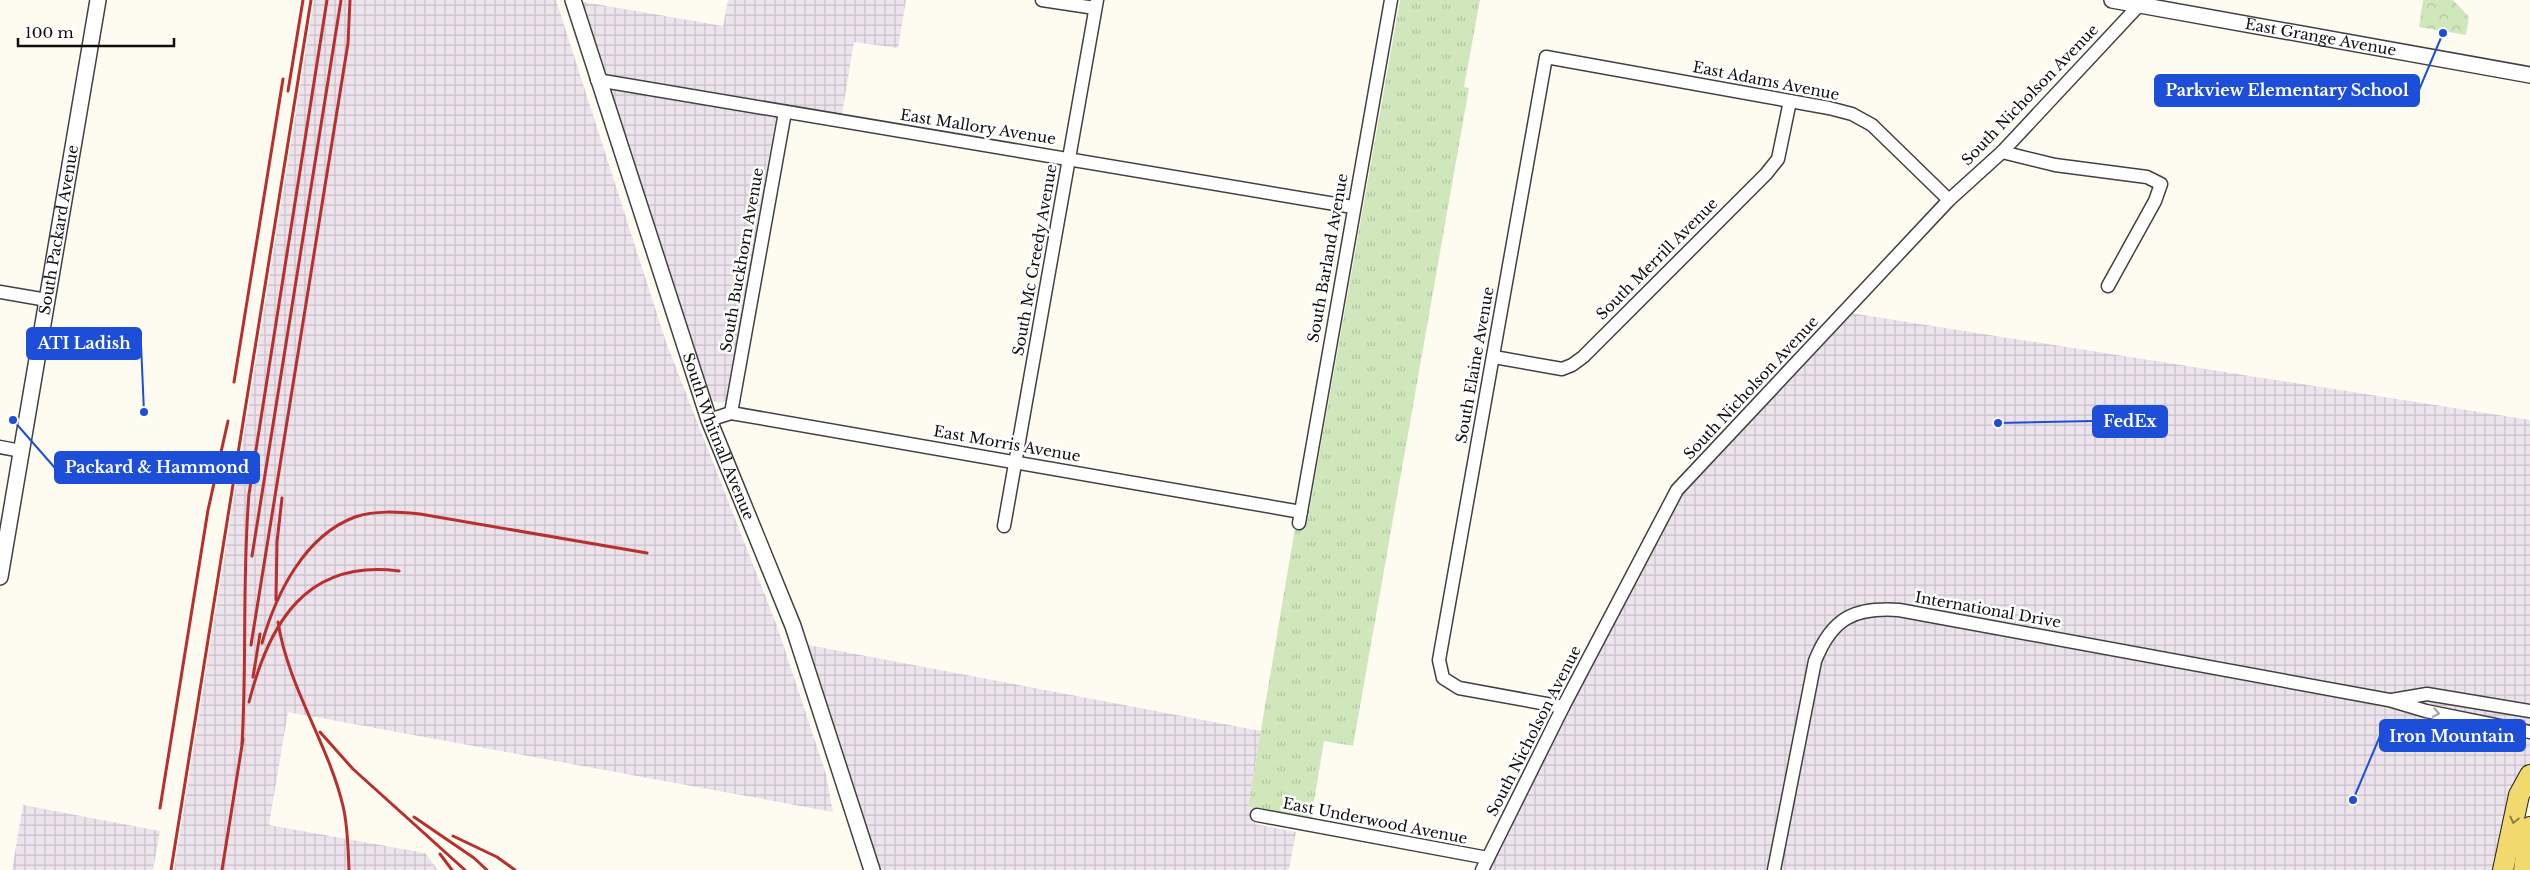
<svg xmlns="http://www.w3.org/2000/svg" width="2530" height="870" font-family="'Libre Baskerville',serif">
<defs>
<pattern id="industrial-grid" width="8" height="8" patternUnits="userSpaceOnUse" patternTransform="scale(1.25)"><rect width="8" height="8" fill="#ece3ec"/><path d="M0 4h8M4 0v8" fill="none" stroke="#c9c2c9"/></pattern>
<pattern id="grass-tufts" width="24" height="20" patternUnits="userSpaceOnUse" patternTransform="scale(1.25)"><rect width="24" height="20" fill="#d0e7bc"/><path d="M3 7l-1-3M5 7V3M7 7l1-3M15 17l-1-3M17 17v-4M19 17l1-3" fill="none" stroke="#b1c5a0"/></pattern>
<pattern id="park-crowns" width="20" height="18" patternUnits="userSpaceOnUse" patternTransform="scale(1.25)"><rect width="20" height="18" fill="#d0e7bc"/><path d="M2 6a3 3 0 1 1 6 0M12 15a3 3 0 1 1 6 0" fill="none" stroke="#b1c5a0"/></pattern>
</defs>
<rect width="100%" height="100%" fill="#fefcf1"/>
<g fill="url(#industrial-grid)">
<path d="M314,0H556L666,342L777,626L826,774L833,812L288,712L269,825L425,853L438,870H174Z"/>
<path d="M728,0H906L898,48L854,42L842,114L778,104L728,396L726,401L719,403L710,400L707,394L578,1L723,26Z"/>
<path d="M1844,312L2530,420V775L2503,870H1482L1677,490Z"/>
<path d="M808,645L1261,731L1248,807L1258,809L1255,824L1296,832L1289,870H880Z"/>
<path d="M23,805L160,831L153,870H12Z"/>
</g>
<path fill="url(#grass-tufts)" d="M1400,0H1480L1464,87L1469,88L1353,746L1324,741L1311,819L1248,807L1296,522L1307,523Z"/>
<path fill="url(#park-crowns)" d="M2423,0H2453L2469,17L2466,35L2419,27Z"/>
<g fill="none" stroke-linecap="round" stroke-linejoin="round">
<defs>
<g id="minor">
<path d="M1042,0L1095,8"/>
<path d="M597,80L1353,207"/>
<path d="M2002,152L2055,165L2147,177L2161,184L2155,201L2108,286"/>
<path d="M0,292L47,300"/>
<path d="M1494,357L1562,369L1572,365L1583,357L1766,174L1778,159L1790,101"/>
<path d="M731,413L785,112"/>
<path d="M709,420L731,413L1301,512"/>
<path d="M0,447L21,451"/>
<path d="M1299,523L1391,0"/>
<path d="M1004,526L1097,0"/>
<path d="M2392,700L2427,694L2530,711"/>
<path d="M1563,707L1459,688L1443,678L1439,660L1546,57L1829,108L1852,114L1872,125L1949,200"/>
<path d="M1257,815L1488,858"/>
<path d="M1482,870L1563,707L1677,490L1949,200L2002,152L2144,0"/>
<path d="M1774,870L1815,661C1832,618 1854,607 1899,610L2389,700L2426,711L2530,732"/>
</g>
<g id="tertiary">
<path id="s1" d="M573,0L709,420L793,626L872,870"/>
<path id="s2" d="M2112,0L2530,75"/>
<path id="s3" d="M0,577L98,0"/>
</g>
<g id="primary">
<path d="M2503,870L2519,795L2530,775"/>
<path d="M2524,870L2530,827"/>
</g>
</defs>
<use href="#minor" stroke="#414141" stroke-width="15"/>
<use href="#tertiary" stroke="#414141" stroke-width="18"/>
<use href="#primary" stroke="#1f1f1f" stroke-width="22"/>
<use href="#minor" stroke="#fff" stroke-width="12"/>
<use href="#tertiary" stroke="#fff" stroke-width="15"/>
<use href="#primary" stroke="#f1d96e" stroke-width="20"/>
<g stroke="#b82f2d" stroke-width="3">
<path d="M288,91L303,0"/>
<path d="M234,382L283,79"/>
<path d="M252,556L341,0"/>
<path d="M276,600L277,542L282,498"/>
<path d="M278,622C288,687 328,743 343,806C348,827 348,848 349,870"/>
<path d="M262,643C276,594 304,536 355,517C376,510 398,512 420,514L647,553"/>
<path d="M251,645L348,43L350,0"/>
<path d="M253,677L260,634"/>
<path d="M249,702C269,623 306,559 399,571"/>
<path d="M320,732L353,769L465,870"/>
<path d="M242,744C247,661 242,577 249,494L327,0"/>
<path d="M160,808L208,510L228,421"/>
<path d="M414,817L474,858L487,870"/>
<path d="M453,836L497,857L515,870"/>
<path d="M440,854L452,870"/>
<path d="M171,870L311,0"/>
<path d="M222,870L243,739"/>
</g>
</g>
<defs><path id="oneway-chevron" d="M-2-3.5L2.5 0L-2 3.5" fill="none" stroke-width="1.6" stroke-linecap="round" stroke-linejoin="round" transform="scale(1.25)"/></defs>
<use stroke="#9f9f9f" href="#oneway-chevron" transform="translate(2436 713) rotate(11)"/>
<use stroke="#8b7e43" href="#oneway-chevron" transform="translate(2514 820) rotate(103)"/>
<g text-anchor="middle" stroke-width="5" stroke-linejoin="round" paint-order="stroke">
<g font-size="15" fill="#0e0e0e" stroke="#fff">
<text dy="5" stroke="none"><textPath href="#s2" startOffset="212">East Grange Avenue</textPath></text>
<text transform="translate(1766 81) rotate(11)" y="5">East Adams Avenue</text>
<text transform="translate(2030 95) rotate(-46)" y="5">South Nicholson Avenue</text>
<text transform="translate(978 127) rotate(9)" y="5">East Mallory Avenue</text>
<text dy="5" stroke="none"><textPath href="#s3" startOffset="352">South Packard Avenue</textPath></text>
<text transform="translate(1328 258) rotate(-80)" y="5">South Barland Avenue</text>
<text transform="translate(1657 259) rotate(-45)" y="5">South Merrill Avenue</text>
<text transform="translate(742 260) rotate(-80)" y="5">South Buckhorn Avenue</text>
<text transform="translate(1035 260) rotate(-80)" y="5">South Mc Creedy Avenue</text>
<text transform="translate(1475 365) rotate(-80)" y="5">South Elaine Avenue</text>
<text transform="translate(1751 388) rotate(-47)" y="5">South Nicholson Avenue</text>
<text dy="5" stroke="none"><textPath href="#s1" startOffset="460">South Whitnall Avenue</textPath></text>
<text transform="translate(1007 444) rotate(10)" y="5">East Morris Avenue</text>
<text transform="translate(1988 610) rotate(10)" y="5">International Drive</text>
<text transform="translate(1534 731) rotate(-63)" y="5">South Nicholson Avenue</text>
<text transform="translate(1375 821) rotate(11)" y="5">East Underwood Avenue</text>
</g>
</g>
<path fill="none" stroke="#1d4ed8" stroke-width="2" d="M2443 33L2419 90M144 412L141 344M1998 423L2093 421M13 420L55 468M2353 800L2380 736"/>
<g fill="#1d4ed8" stroke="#fff" stroke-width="2">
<circle cx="2443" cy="33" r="5"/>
<circle cx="144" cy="412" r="5"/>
<circle cx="1998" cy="423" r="5"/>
<circle cx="13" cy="420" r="5"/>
<circle cx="2353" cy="800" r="5"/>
</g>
<g fill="#1d4ed8" stroke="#1d4ed8" stroke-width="2">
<rect x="2155" y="75" width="264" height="31" rx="5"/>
<rect x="27" y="328" width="114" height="31" rx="5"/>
<rect x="2093" y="406" width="74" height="31" rx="5"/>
<rect x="55" y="452" width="204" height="31" rx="5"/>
<rect x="2380" y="720" width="145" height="31" rx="5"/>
</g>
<g font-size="16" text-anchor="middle" font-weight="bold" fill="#fff">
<text x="2287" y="96">Parkview Elementary School</text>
<text x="84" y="349">ATI Ladish</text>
<text x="2130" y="427">FedEx</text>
<text x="157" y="473">Packard &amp; Hammond</text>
<text x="2452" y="742">Iron Mountain</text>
</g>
<path d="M18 38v8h156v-8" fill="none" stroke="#0e0e0e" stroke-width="2.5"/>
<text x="25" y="38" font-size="15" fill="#0e0e0e" stroke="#ffffff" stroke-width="4" paint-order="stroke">100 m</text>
</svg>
